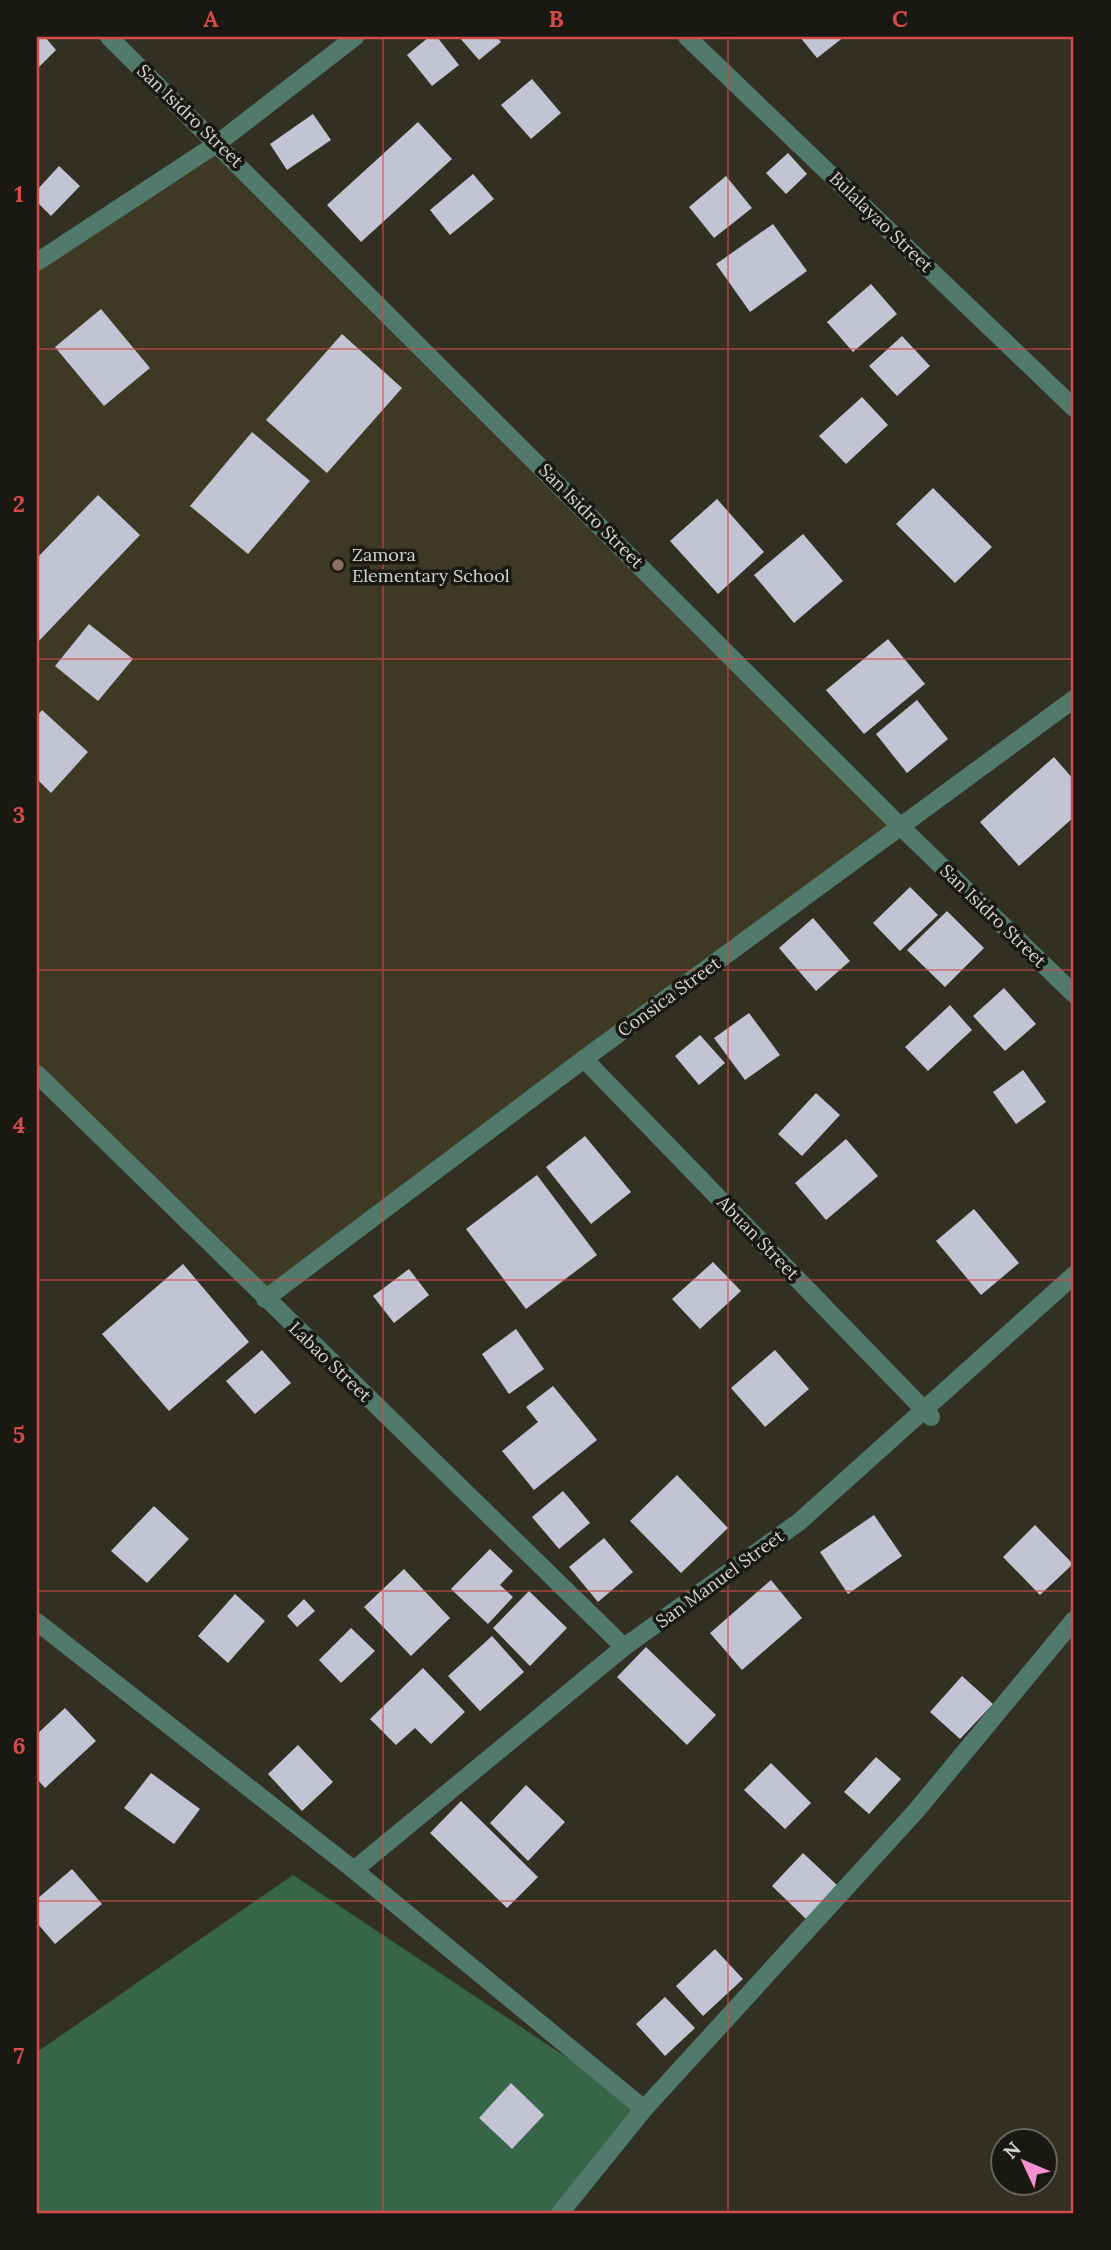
<svg xmlns="http://www.w3.org/2000/svg" width="1111" height="2250" font-family="Lora,serif">
<rect width="100%" height="100%" fill="#323023"/>
<path fill="#3d3925" d="M218,143L901,827L265,1299L37,1074V262Z"/>
<path fill="#376547" d="M293,1875L644,2109L560,2213H37V2052Z"/>
<g fill="#c2c4d4">
<path d="M37,37H45L56,50L37,69Z"/>
<path d="M429,37H437L459,65L432,86L407,55Z"/>
<path d="M459,37H497L501,42L479,60Z"/>
<path d="M800,37H844L817,58Z"/>
<path d="M532,79L561,113L531,139L501,105Z"/>
<path d="M313,114L331,140L287,170L270,144Z"/>
<path d="M418,122L452,159L361,242L327,205Z"/>
<path d="M788,153L807,174L786,194L766,173Z"/>
<path d="M59,166L80,186L51,216L37,202V190Z"/>
<path d="M473,174L494,199L450,235L430,210Z"/>
<path d="M726,176L752,208L714,238L689,207Z"/>
<path d="M773,224L807,271L750,312L716,264Z"/>
<path d="M871,284L897,314L853,352L827,322Z"/>
<path d="M101,309L150,368L104,406L55,347Z"/>
<path d="M342,334L402,388L327,473L266,420Z"/>
<path d="M902,336L930,366L897,396L869,366Z"/>
<path d="M862,397L888,425L846,464L819,436Z"/>
<path d="M252,432L310,481L248,554L190,506Z"/>
<path d="M933,488L992,547L955,583L896,524Z"/>
<path d="M98,495L140,535L37,643V558Z"/>
<path d="M717,499L764,552L718,594L670,541Z"/>
<path d="M803,534L843,581L794,623L754,575Z"/>
<path d="M89,624L133,659L98,701L55,666Z"/>
<path d="M888,639L925,684L864,734L826,690Z"/>
<path d="M917,700L948,739L907,773L876,734Z"/>
<path d="M42,710L88,752L51,793L37,779V716Z"/>
<path d="M1054,757L1074,780V817L1019,866L980,822Z"/>
<path d="M910,887L938,915L900,951L873,923Z"/>
<path d="M947,911L984,948L945,987L907,950Z"/>
<path d="M813,918L850,961L816,991L779,948Z"/>
<path d="M1004,988L1036,1024L1005,1051L973,1016Z"/>
<path d="M950,1005L972,1030L928,1071L905,1047Z"/>
<path d="M749,1013L780,1055L745,1080L714,1038Z"/>
<path d="M700,1035L725,1063L699,1085L675,1056Z"/>
<path d="M1023,1070L1046,1102L1016,1124L993,1092Z"/>
<path d="M816,1093L840,1115L802,1156L778,1134Z"/>
<path d="M585,1136L631,1192L591,1224L546,1167Z"/>
<path d="M846,1139L878,1176L826,1220L795,1183Z"/>
<path d="M537,1175L597,1255L526,1309L466,1229Z"/>
<path d="M974,1209L1019,1263L981,1295L936,1241Z"/>
<path d="M713,1262L741,1291L700,1329L672,1299Z"/>
<path d="M183,1264L249,1342L169,1411L102,1334Z"/>
<path d="M409,1269L429,1295L394,1323L373,1296Z"/>
<path d="M516,1329L544,1369L509,1394L482,1354Z"/>
<path d="M262,1350L291,1383L255,1414L226,1381Z"/>
<path d="M775,1350L809,1389L765,1427L731,1388Z"/>
<path d="M553,1386L597,1440L534,1490L502,1451L538,1422L526,1407Z"/>
<path d="M677,1475L728,1528L681,1573L630,1521Z"/>
<path d="M563,1491L590,1523L559,1549L532,1517Z"/>
<path d="M154,1506L189,1539L147,1583L111,1551Z"/>
<path d="M874,1515L902,1556L848,1594L820,1552Z"/>
<path d="M1035,1525L1073,1564L1040,1595L1003,1557Z"/>
<path d="M604,1538L633,1572L598,1602L569,1567Z"/>
<path d="M490,1549L513,1571L500,1585L513,1597L488,1624L451,1589Z"/>
<path d="M404,1569L450,1618L411,1656L364,1607Z"/>
<path d="M771,1580L802,1618L742,1670L710,1633Z"/>
<path d="M529,1591L567,1628L530,1666L493,1628Z"/>
<path d="M235,1594L265,1621L228,1663L198,1636Z"/>
<path d="M304,1599L315,1611L297,1627L287,1616Z"/>
<path d="M351,1628L375,1651L341,1683L319,1660Z"/>
<path d="M492,1636L524,1672L480,1711L448,1676Z"/>
<path d="M646,1647L716,1715L687,1745L617,1677Z"/>
<path d="M423,1668L465,1712L431,1744L415,1728L396,1745L370,1719Z"/>
<path d="M962,1676L993,1704L960,1739L930,1712Z"/>
<path d="M65,1708L96,1741L45,1788L37,1779V1734Z"/>
<path d="M298,1745L333,1782L302,1811L268,1774Z"/>
<path d="M876,1757L901,1779L869,1814L844,1792Z"/>
<path d="M771,1763L811,1803L785,1829L744,1790Z"/>
<path d="M151,1773L200,1809L174,1844L124,1808Z"/>
<path d="M526,1785L565,1822L528,1861L490,1823Z"/>
<path d="M461,1801L538,1877L507,1908L430,1833Z"/>
<path d="M803,1853L838,1886L806,1919L772,1886Z"/>
<path d="M72,1869L102,1904L55,1944L37,1923V1899Z"/>
<path d="M715,1949L743,1979L703,2016L676,1986Z"/>
<path d="M665,1997L695,2028L665,2056L636,2024Z"/>
<path d="M511,2083L544,2115L512,2149L479,2118Z"/>
</g>
<g fill="none" stroke-linecap="round" stroke-linejoin="round">
<g stroke="#517a6d" stroke-width="18">
<path d="M109,37L901,827L1074,994"/>
<path d="M687,37L1074,408"/>
<path d="M37,262L218,143L355,37"/>
<path d="M584,1059L931,1417"/>
<path d="M37,1074L624,1647"/>
<path d="M265,1299L584,1059L1074,699"/>
<path d="M37,1622L354,1870L644,2109"/>
<path d="M354,1870L624,1647L799,1522L1074,1275"/>
<path d="M560,2213L644,2109L916,1811L1074,1620"/>
</g>
</g>
<path fill="none" stroke="#d64a49" stroke-width="2" stroke-opacity="0.55" d="M383,37V2213M728,37V2213M37,349H1074M37,659H1074M37,970H1074M37,1280H1074M37,1591H1074M37,1901H1074"/>
<circle fill="#8d6e63" stroke="#191812" stroke-width="2.5" cx="338" cy="565" r="7"/>
<g text-anchor="middle" stroke-width="7" stroke-linejoin="round" paint-order="stroke">
<g font-size="18" fill="#d5d4cc" stroke="#191812">
<text transform="translate(190 116) rotate(44)" y="6">San Isidro Street</text>
<text transform="translate(881 222) rotate(44)" y="6">Bulalayao Street</text>
<text transform="translate(591 516) rotate(45)" y="6">San Isidro Street</text>
<text transform="translate(993 916) rotate(44)" y="6">San Isidro Street</text>
<text transform="translate(669 997) rotate(-36)" y="6">Consica Street</text>
<text transform="translate(758 1238) rotate(46)" y="6">Abuan Street</text>
<text transform="translate(330 1362) rotate(44)" y="6">Labao Street</text>
<text transform="translate(720 1579) rotate(-36)" y="6">San Manuel Street</text>
</g>
<g font-size="18" fill="#d5d4cc" stroke="#191812" text-anchor="start">
<text x="352" y="561">Zamora<tspan x="352" dy="21">Elementary School</tspan></text>
</g>
</g>
<rect width="1111" height="2250" fill="none" stroke="#191812" stroke-width="77"/>
<g transform="translate(1024 2162) rotate(314)"><circle r="33" fill="#191812" stroke="#64635c" stroke-width="2"/>
<path d="M0-5L12 26L0 18L-12 26Z" fill="#f690d0"/>
<text y="-10" font-size="19" font-weight="bold" text-anchor="middle" fill="#d5d4cc">N</text>
</g>
<rect x="38" y="38" width="1034" height="2174" fill="none" stroke="#d64a49" stroke-width="2.5"/>
<g font-size="23" text-anchor="middle" font-weight="bold" fill="#d64a49">
<text x="211" y="27">A</text>
<text x="556" y="27">B</text>
<text x="900" y="27">C</text>
<text x="19" y="202">1</text>
<text x="19" y="512">2</text>
<text x="19" y="823">3</text>
<text x="19" y="1133">4</text>
<text x="19" y="1443">5</text>
<text x="19" y="1754">6</text>
<text x="19" y="2064">7</text>
</g>
</svg>
